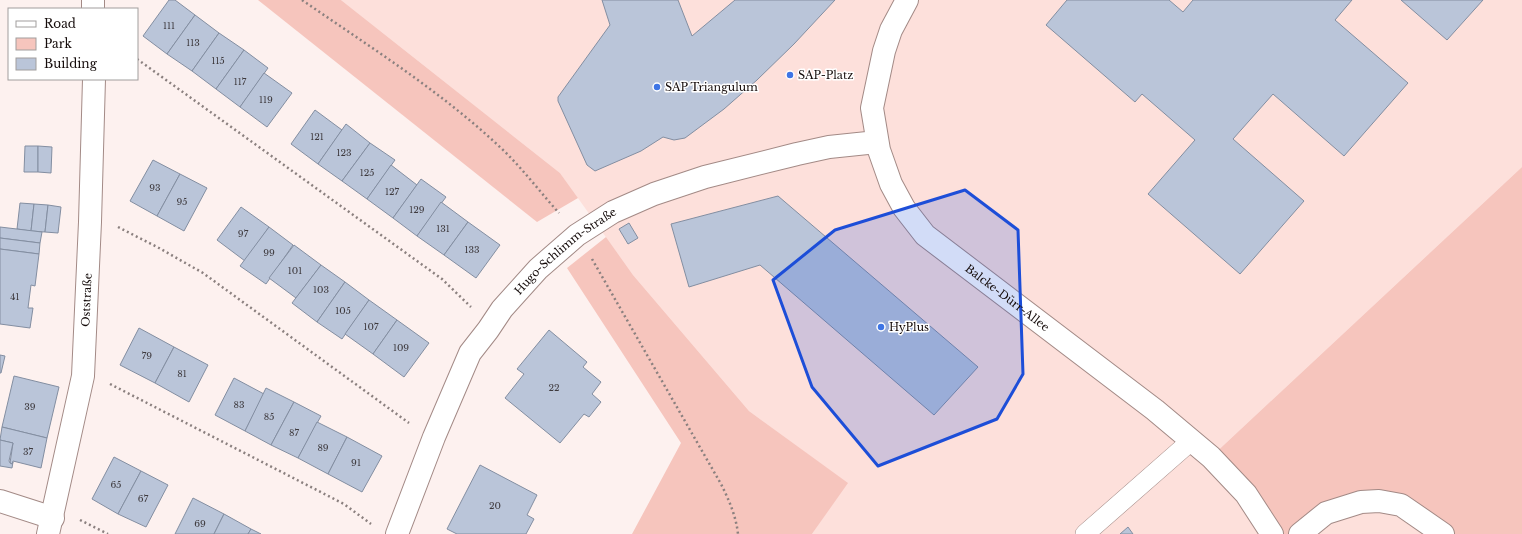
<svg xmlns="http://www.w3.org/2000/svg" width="1522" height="534" font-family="'Libre Baskerville',serif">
<rect width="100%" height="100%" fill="#fdf1ef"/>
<g fill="#fde0db">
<path d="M341,0H1522V167L1211,457L1272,534H812L847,483L749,411L633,275L560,173Z"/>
<path d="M1379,501L1443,534H1300Z"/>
</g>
<g fill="#f6c5bd">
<path d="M258,0H341L560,173L578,198L537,222Z"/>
<path d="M1522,167V534H1443L1379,501L1300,534H1272L1211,457Z"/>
<path d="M606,237L633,275L749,411L848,483L812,534H632L681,443L567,268Z"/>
</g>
<g fill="#bac5d9" stroke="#838ea1">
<path d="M169,0H175L195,15L167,54L143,36Z"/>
<path d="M602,0H678L692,36L735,0H835L794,44L757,80L724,109L685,138L674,140L663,137L641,151L595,171L587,165L558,101V97L610,25Z"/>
<path d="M1067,0H1169L1183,12L1193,0H1352L1335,20L1408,83L1344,156L1273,94L1233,139L1304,201L1240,274L1148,194L1195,140L1142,94L1135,102L1046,25Z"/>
<path d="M1401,0H1483L1447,40Z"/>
<path d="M195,15L219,33L192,71L167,54Z"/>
<path d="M219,33L244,50L216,89L192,71Z"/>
<path d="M244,50L268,68L240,107L216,89Z"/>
<path d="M264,73L292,93L267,127L240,107Z"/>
<path d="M315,110L342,130L318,164L291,144Z"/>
<path d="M346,124L370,143L342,181L318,164Z"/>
<path d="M370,143L395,160L367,199L342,181Z"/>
<path d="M25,146H38V172H24Z"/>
<path d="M38,146L52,147L51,173L38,172Z"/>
<path d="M153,160L180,174L157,216L130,201Z"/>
<path d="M391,165L417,185L393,218L367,199Z"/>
<path d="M180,174L207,188L184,231L157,216Z"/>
<path d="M421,179L446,197L417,236L393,218Z"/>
<path d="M778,196L978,367L934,415L760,265L689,287L671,224Z"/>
<path d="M441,202L468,222L444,255L417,236Z"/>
<path d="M20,203L34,204L31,231L17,229Z"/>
<path d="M34,204L48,205L45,232L31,231Z"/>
<path d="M48,205L61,207L58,233L45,232Z"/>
<path d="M241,207L269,227L245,261L217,240Z"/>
<path d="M468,222L500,245L476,278L444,255Z"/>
<path d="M629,223L638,238L628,244L619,229Z"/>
<path d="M0,227L42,232L40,243L0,238Z"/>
<path d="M269,227L293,245L266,284L240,266Z"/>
<path d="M0,238L40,243L39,254L0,249Z"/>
<path d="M294,245L321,265L296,298L269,278Z"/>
<path d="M0,249L39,254L35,286L31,285L28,308H33L30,328L0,324Z"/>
<path d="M321,265L345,282L317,322L292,303Z"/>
<path d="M345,282L369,300L342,339L317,322Z"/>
<path d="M369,300L397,320L373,354L345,334Z"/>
<path d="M397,320L429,343L404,377L373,354Z"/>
<path d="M139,328L174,347L155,383L120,365Z"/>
<path d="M549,330L587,362L583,367L601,382L592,394L601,402L589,417L584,414L560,443L505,398L524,374L517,369Z"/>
<path d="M174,347L208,365L189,402L155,383Z"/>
<path d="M0,355L5,356L1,373H0Z"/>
<path d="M14,376L59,387L47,438L2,427Z"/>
<path d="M234,378L264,394L245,431L215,415Z"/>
<path d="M266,388L294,402L271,445L245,431Z"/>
<path d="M294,402L321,416L298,458L271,445Z"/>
<path d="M317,422L347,437L328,474L298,458Z"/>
<path d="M2,427L47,438L41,468L13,461L12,464L10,463L13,443L0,440Z"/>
<path d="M347,437L382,456L362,492L328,474Z"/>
<path d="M0,440L13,443L9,461L10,463L12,464L13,462L12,468L0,466Z"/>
<path d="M114,457L141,471L118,514L92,499Z"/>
<path d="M480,465L537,495L527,515L534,519L526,534H457L447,529Z"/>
<path d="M141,471L168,485L146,527L118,514Z"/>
<path d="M193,498L224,514L214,534H175Z"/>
<path d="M224,514L251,529L248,534H214Z"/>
<path d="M1128,527L1133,534H1120Z"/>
<path d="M251,529L261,534H248Z"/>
</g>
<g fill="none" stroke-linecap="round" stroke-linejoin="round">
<defs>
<path id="service" d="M1085,534L1191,441"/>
<g id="minor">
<path d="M93,0V9"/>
<path d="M0,501L53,518"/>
<path id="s1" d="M48,534L83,376L90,222L94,79"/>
<path id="s2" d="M397,534L434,437L470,353L488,330L502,309L538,269L577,235L613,212L654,194L705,177L797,154L829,147L877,142"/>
<path d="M1300,534L1326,513L1361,502L1379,501L1401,505L1443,534"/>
</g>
<g id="tertiary">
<path id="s3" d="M907,0L891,30L884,51L872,108L879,150L891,184L904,208L925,235L1155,410L1211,457L1246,494L1272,534"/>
</g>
</defs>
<use href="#service" stroke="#a38a86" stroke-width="20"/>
<use href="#minor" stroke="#a38a86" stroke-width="24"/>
<use href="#tertiary" stroke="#a38a86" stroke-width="24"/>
<g stroke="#8b807f" stroke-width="2.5" stroke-dasharray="2 3" stroke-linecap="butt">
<path d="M302,0C370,47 442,92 502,149C523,169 540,192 559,213"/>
<path d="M137,59L442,279L471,307"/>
<path d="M118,227L159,248L203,273L409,423"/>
<path d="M592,259L721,484C729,500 736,516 738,534"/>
<path d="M110,384L344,504L371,524"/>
<path d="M80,520L108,534"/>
</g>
<use href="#service" stroke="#fff" stroke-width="19"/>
<use href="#minor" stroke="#fff" stroke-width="22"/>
<use href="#tertiary" stroke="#fff" stroke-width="22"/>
</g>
<path fill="#1d4ed8" fill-opacity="0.2" stroke="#1d4ed8" stroke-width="3" stroke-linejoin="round" d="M965,190L1018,230L1023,374L997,419L878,466L812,387L773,280L835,230Z"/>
<g fill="#3e75e5" stroke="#fff" stroke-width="1.5">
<circle cx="790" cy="75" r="4"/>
<circle cx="657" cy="87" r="4"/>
<circle cx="881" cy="327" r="4"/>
</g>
<g text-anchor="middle" stroke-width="3" stroke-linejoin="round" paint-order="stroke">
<g font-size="9" fill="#3e3a3e">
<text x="169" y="29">111</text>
<text x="193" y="46">113</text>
<text x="218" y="64">115</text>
<text x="240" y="85">117</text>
<text x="266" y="103">119</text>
<text x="317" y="140">121</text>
<text x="344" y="156">123</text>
<text x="367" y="176">125</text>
<text x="155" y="191">93</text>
<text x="392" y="195">127</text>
<text x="182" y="205">95</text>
<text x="417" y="213">129</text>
<text x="443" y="232">131</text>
<text x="243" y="237">97</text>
<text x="472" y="253">133</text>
<text x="269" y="256">99</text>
<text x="295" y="274">101</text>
<text x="321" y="293">103</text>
<text x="15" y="300">41</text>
<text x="343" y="314">105</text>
<text x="371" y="330">107</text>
<text x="401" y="351">109</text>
<text x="147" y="359">79</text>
<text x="182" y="377">81</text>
<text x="554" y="391">22</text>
<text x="239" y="408">83</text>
<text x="30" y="410">39</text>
<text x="269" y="420">85</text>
<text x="294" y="436">87</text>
<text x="323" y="451">89</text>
<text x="28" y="455">37</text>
<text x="356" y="466">91</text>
<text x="116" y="488">65</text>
<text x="143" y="502">67</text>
<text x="495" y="509">20</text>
<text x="200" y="527">69</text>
</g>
<g font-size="11" fill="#150c0b" stroke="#fff" text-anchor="start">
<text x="798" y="79">SAP-Platz</text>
<text x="665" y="91">SAP Triangulum</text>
<text x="889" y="331">HyPlus</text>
</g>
<g font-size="11" fill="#150c0b" stroke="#fff">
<text dy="4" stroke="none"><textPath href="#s2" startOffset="336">Hugo-Schlimm-Straße</textPath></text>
<text dy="4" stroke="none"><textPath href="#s3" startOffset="358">Balcke-Dürr-Allee</textPath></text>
<text dy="4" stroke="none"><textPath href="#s1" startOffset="238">Oststraße</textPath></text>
</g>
</g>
<rect x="8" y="8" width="130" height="72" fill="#ffffff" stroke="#a19e9d"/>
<rect x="16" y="21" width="20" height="6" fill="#ffffff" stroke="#a19e9d"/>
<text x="44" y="28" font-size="12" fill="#150c0b">Road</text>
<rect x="16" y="38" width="20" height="12" fill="#f6c5bd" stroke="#a19e9d"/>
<text x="44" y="48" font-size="12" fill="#150c0b">Park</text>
<rect x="16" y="58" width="20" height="12" fill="#bac5d9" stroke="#a19e9d"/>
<text x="44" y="68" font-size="12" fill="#150c0b">Building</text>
</svg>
